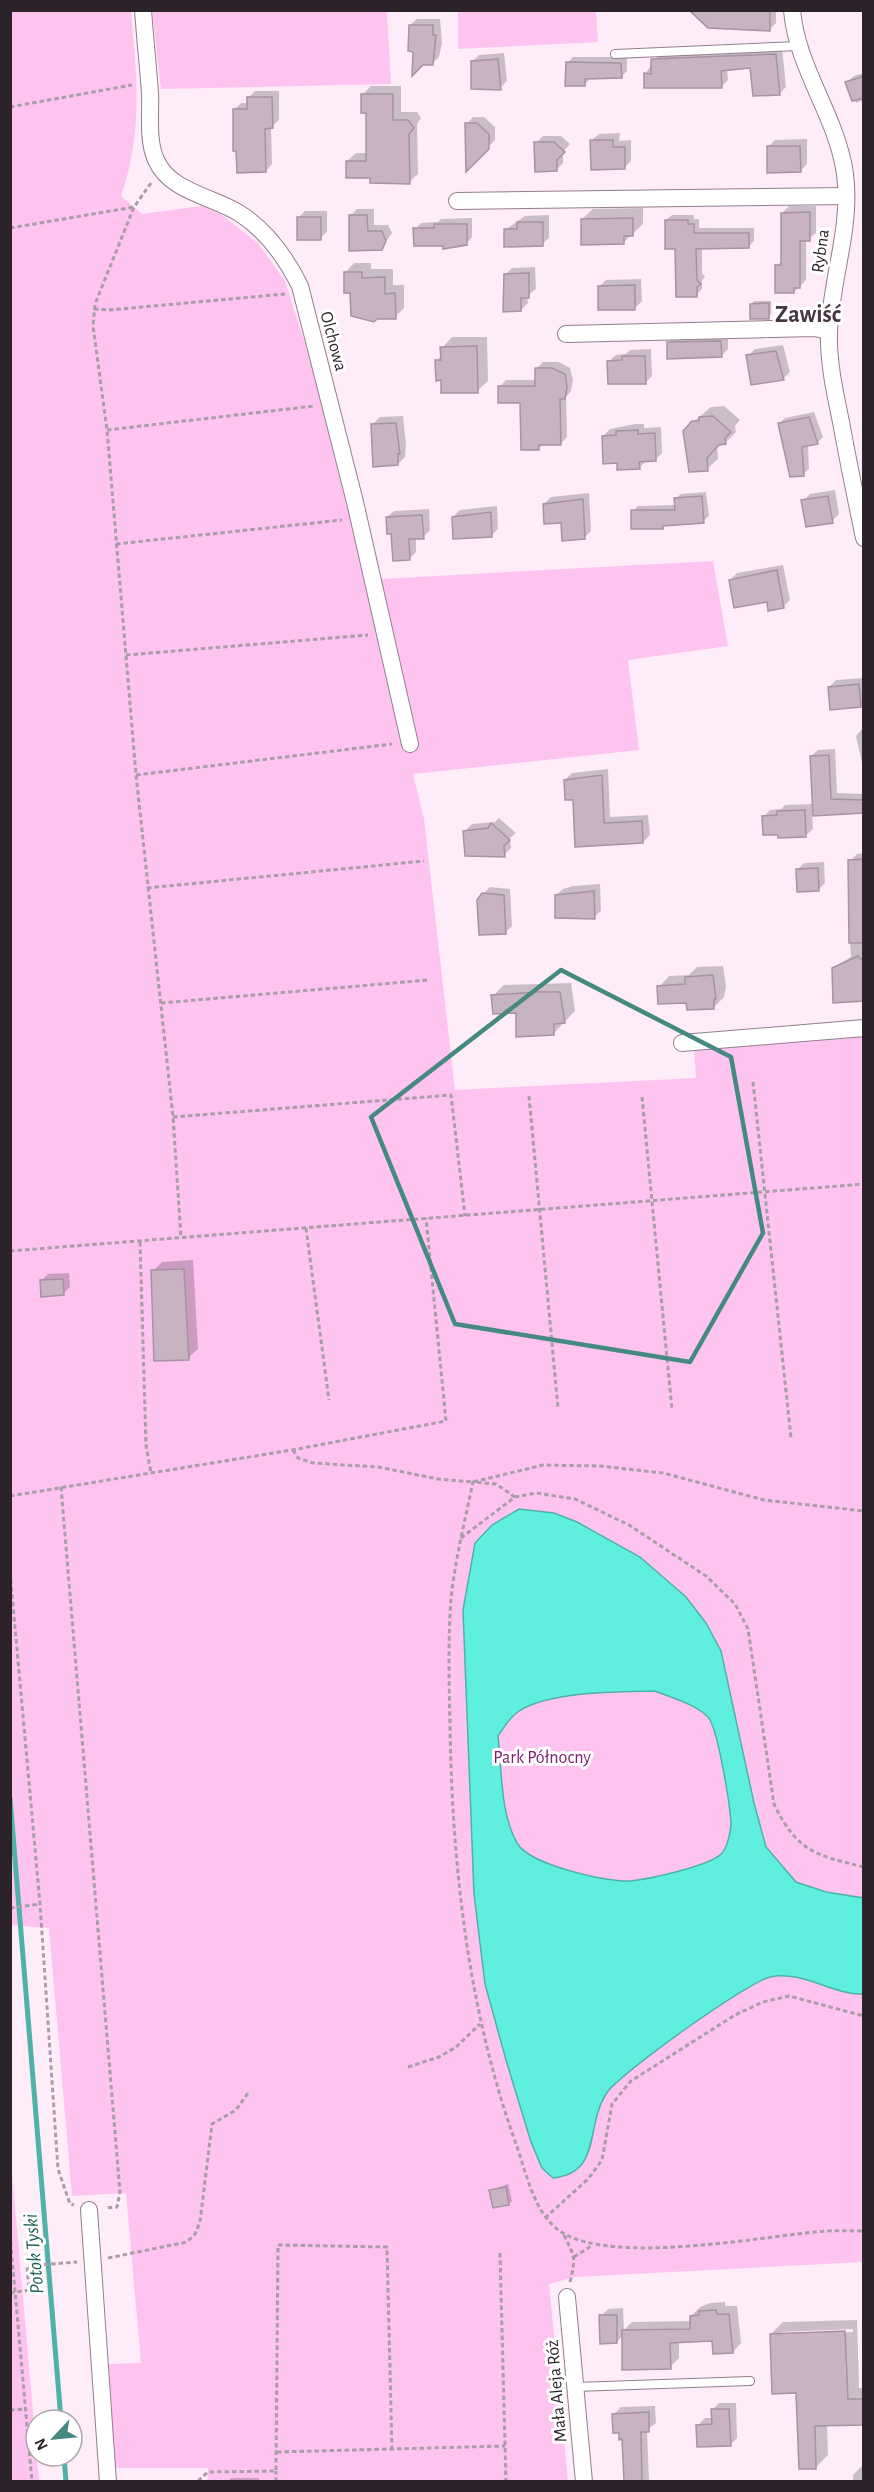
<svg xmlns="http://www.w3.org/2000/svg" width="874" height="2492" font-family="'Alegreya Sans',sans-serif">
<rect width="100%" height="100%" fill="#feedf9"/>
<g fill="#ffc3f0">
<path d="M10,11H131C137,76 143,133 121,196L142,214L202,206L222,215L258,243L285,281L309,356L364,574L380,579L713,561L728,646L628,660L639,750L413,774L424,819L455,1090L696,1078L694,1049L863,1033V2262L575,2277L549,2284L568,2481L207,2482L208,2468H118L111,2463L105,2364L141,2363L126,2193L72,2196L49,1928L10,1925Z"/>
<path d="M152,11H387L391,84L161,89Z"/>
<path d="M458,11H596L598,42L458,49Z"/>
<path d="M10,2149L39,2481H11Z"/>
</g>
<path fill="#5eefde" stroke="#4fb2a8" stroke-width="1.5" fill-rule="evenodd" d="M519,1509L554,1513L577,1522L640,1557L686,1597L706,1623L721,1651L754,1803L766,1847L796,1882L826,1892L864,1898L863,1994C832,1995 803,1970 770,1977C748,1982 617,2075 606,2094C585,2127 602,2173 553,2178L542,2168L531,2142L506,2060L485,1984L474,1894L463,1610L475,1543L492,1525ZM655,1691C672,1698 695,1704 708,1717C718,1728 730,1806 731,1823C731,1831 727,1848 722,1853C711,1866 640,1882 622,1881C598,1879 530,1865 517,1843C500,1813 502,1770 498,1736C504,1727 509,1718 519,1711C550,1691 618,1692 655,1691Z"/>
<g fill="#0003" fill-rule="evenodd">
<path d="M741,10H776V23L770,29Z"/>
<path d="M417,19H440L442,43L439,57L432,64L414,51L410,25Z"/>
<path d="M782,47L786,87L779,94L752,66L727,69L728,80L721,87L645,74L660,53Z"/>
<path d="M504,53L507,81L500,88L472,62L479,55Z"/>
<path d="M573,57H627V71L621,77L590,79L585,84L567,63Z"/>
<path d="M864,73V100L856,103L847,82L854,76Z"/>
<path d="M371,86H401V112H417L421,118L417,124L418,174L409,182L372,177L347,161L356,153H368V112L362,95Z"/>
<path d="M255,91H279V120L271,127L272,164L266,171L238,149L234,110L241,103H248V98Z"/>
<path d="M473,117H484L495,127V140L467,168V124Z"/>
<path d="M620,133L619,141L631,140V161L624,168L592,140L599,134Z"/>
<path d="M543,136H561L570,144L563,152V163L556,170L536,143Z"/>
<path d="M807,139V164L800,171L769,146L775,140Z"/>
<path d="M789,206H816V233L806,240V280L794,292L777,266L782,260V213Z"/>
<path d="M643,208V224L623,243L582,219L593,209Z"/>
<path d="M357,209H374V225H388L392,233L381,249L350,216Z"/>
<path d="M305,211H327V232L320,238L298,218Z"/>
<path d="M549,215V238L542,244L505,230L525,216Z"/>
<path d="M672,215H694V219H699V228H754V241L748,247H702V273L705,277L702,280V289L696,295L666,220Z"/>
<path d="M472,218V237L466,244H444L415,229L421,223L438,222L441,219Z"/>
<path d="M354,263H371V269H393V285H404V308L395,317H377L352,291L345,273Z"/>
<path d="M535,267L536,289L527,296L528,303L521,310L506,274L512,268Z"/>
<path d="M641,279L642,301L635,308L599,287L606,280Z"/>
<path d="M754,301H771V314L768,317L751,304Z"/>
<path d="M728,335V349L721,356L668,343L675,336Z"/>
<path d="M452,337H487L488,381L477,391L442,379L437,360L442,355V348Z"/>
<path d="M783,345L790,372L783,379L748,356L755,349Z"/>
<path d="M651,349L652,376L645,383L609,361L616,355L626,354L630,350Z"/>
<path d="M543,362H559L570,368L573,380L571,391L566,397L567,437L561,443H544L539,448L522,402L500,386L506,380H537V368Z"/>
<path d="M724,406L740,420L735,426L736,432L725,443L717,446L718,459L707,469L693,422L711,407Z"/>
<path d="M814,412L823,437L817,443L808,445L809,469L803,474L780,423L785,418Z"/>
<path d="M403,416L406,445L405,457L398,464L373,424L380,417Z"/>
<path d="M635,424H644V428L661,427L662,453L655,460H647L639,468L618,462L603,436L610,429Z"/>
<path d="M835,490L839,514L832,521L803,501L810,494Z"/>
<path d="M706,492L709,516L703,521L633,511L638,506L676,505L675,499L681,494Z"/>
<path d="M589,493L591,531L584,538L544,504L551,497Z"/>
<path d="M497,506L498,529L491,536L453,517L460,510Z"/>
<path d="M429,509L430,530L423,537L416,538V552L409,559L392,532L387,517L394,511Z"/>
<path d="M783,565L790,600L783,607L730,580L737,573Z"/>
<path d="M864,678V703L860,706L829,687L836,680Z"/>
<path d="M862,729H864V772L856,736Z"/>
<path d="M835,749L837,793L864,794V811L812,814L813,829L806,835L763,817L770,810L781,809L785,805L814,804L811,756L818,750Z"/>
<path d="M608,769L610,817L648,815L650,835L643,842L576,845L574,798L565,780L572,773Z"/>
<path d="M499,818L516,833L510,838L511,848L504,855L465,831L472,824L495,822Z"/>
<path d="M864,853V1000L833,968L851,957L848,912L852,909L850,861L857,854Z"/>
<path d="M824,862L825,883L818,890L797,870L804,863Z"/>
<path d="M600,884L601,911L594,917L556,895L563,889L573,886Z"/>
<path d="M490,887L510,889L512,926L505,933L483,894Z"/>
<path d="M723,966L726,987L724,997L714,1007L688,1001L659,987L669,976L689,975L697,967Z"/>
<path d="M571,983L575,1011L554,1033L493,996L504,985Z"/>
<path d="M193,1260L198,1349L188,1358L153,1271L162,1262Z"/>
<path d="M69,1273L70,1287L63,1294L41,1281L48,1274Z"/>
<path d="M508,2184L512,2201L509,2204L491,2190Z"/>
<path d="M725,2302V2306H737L741,2343L733,2352L714,2340L679,2341V2358L670,2367L623,2335L617,2342L601,2316L608,2309L623,2308L624,2330L632,2322L691,2321V2316L700,2307L710,2303Z"/>
<path d="M857,2320L859,2388H864V2446L862,2423L827,2424L828,2455L816,2467L797,2391L771,2334L783,2322ZM853,2329V2332L782,2335V2332Z"/>
<path d="M719,2403H736L737,2438L730,2445L698,2425L705,2418H713L712,2410Z"/>
<path d="M655,2406L656,2423L647,2430L649,2480L656,2482H625L624,2438L614,2414L621,2407Z"/>
<path d="M864,2464V2482H853V2475Z"/>
<path d="M231,2478H259V2482H227Z"/>
</g>
<g fill="none" stroke-linecap="round" stroke-linejoin="round">
<g stroke="#4fb2a8" stroke-width="5">
<path d="M10,1798L61,2420"/>
<path d="M64,2456L66,2482"/>
</g>
</g>
<g fill="#c8b3c2" stroke="#a792a1" stroke-width="1.5">
<path d="M711,10H770V31L708,28L691,12Z"/>
<path d="M409,25H433V35H436L433,65H423L412,76L413,52L408,51Z"/>
<path d="M776,54L780,95L753,96L750,68L721,71L722,88H644V73L651,74V59Z"/>
<path d="M498,59L501,90L471,89V61Z"/>
<path d="M566,62L621,63L622,78L585,79V86H565Z"/>
<path d="M864,76V98L852,101L845,82Z"/>
<path d="M361,94H393V120H408L414,128L409,134L410,184L370,183V178H346V161H366V113H361Z"/>
<path d="M247,97H272L273,128L265,129L266,172L237,173L236,151H233V109H247Z"/>
<path d="M465,123H477L489,134V149L466,172Z"/>
<path d="M590,140H613V147H625V169L591,170Z"/>
<path d="M534,142H554L565,152L557,160V171L535,172Z"/>
<path d="M767,146H800L801,172L767,173Z"/>
<path d="M810,212V241H800V288H794V293H775V265H781V213Z"/>
<path d="M349,215H367L368,231H382L386,241L382,250L349,251Z"/>
<rect x="297" y="217" width="24" height="23"/>
<path d="M633,218V236H624V244L581,245V219Z"/>
<path d="M665,220H688V224H694V233H749V248L696,249L697,280L701,284L697,287V297H676L675,249H665Z"/>
<path d="M517,222H543V246L504,247V229H517Z"/>
<path d="M434,224H467V245L443,249V246H414L413,228H434Z"/>
<path d="M344,272H362V278L385,277V294L395,293L396,319H377L374,322L351,316L350,293H344Z"/>
<path d="M529,273V298H521V311L503,312L504,274Z"/>
<path d="M635,285V310H598V286Z"/>
<path d="M769,303V319H750V304Z"/>
<path d="M721,341L722,357L667,359V342Z"/>
<path d="M477,346L478,393H441V380L436,381L435,360H441L440,347Z"/>
<path d="M776,351L784,380L751,385L746,355Z"/>
<path d="M622,356H645L646,384H608L607,361L622,360Z"/>
<path d="M535,368H552L565,374L567,387L565,399H560L561,445H539V450H521L520,403H498V386H535Z"/>
<path d="M713,416L731,432L725,438L726,444L719,445L707,458L708,471L689,472L683,431L692,421H699V417Z"/>
<path d="M809,417L818,444L802,447L804,476L790,477L778,423Z"/>
<path d="M396,423L400,454H398V465L373,467L371,424Z"/>
<path d="M638,430V434L655,433L656,461L639,462L640,469L617,470V463L603,464L602,436L616,435V431Z"/>
<path d="M702,496L704,523L663,526V529H631V510H675L674,498Z"/>
<path d="M828,496L833,523L806,527L801,500Z"/>
<path d="M583,499L585,539L562,541L561,523L544,524L543,504Z"/>
<path d="M491,512L492,537L453,539L452,517Z"/>
<path d="M422,515L424,539H409L410,560L393,561L391,534H387L386,517Z"/>
<path d="M777,570L784,608L768,611L767,602L734,608L729,580Z"/>
<path d="M859,684L861,707L830,710L828,687Z"/>
<path d="M829,755L831,799L864,800V813L813,816L810,756Z"/>
<path d="M602,775L604,823L642,821L643,843L575,847L573,800H565L564,780Z"/>
<path d="M805,810L806,837L778,838V835H763L762,816L777,815V811Z"/>
<path d="M491,823L510,840L504,846L505,857L465,856L463,831L488,828Z"/>
<path d="M864,859V943H849L848,860Z"/>
<path d="M818,868L819,891L797,892L796,869Z"/>
<path d="M594,891L595,919L555,918V895Z"/>
<path d="M482,893L504,895L506,934L479,935L477,900Z"/>
<path d="M858,956L864,962V1001L833,1003L832,968Z"/>
<path d="M713,975L716,999H714V1009L687,1010L686,1003L658,1004L657,986L685,984V977Z"/>
<path d="M538,992H560L565,1023L554,1024V1035L516,1037V1013L493,1014L491,995Z"/>
<path d="M184,1269L189,1360L154,1361L151,1270Z"/>
<path d="M63,1279L64,1295L41,1297L40,1280Z"/>
<path d="M506,2187L509,2205L493,2208L489,2190Z"/>
<path d="M716,2310L717,2314H729L733,2353L713,2354L712,2341L670,2343L671,2369L622,2370V2330L690,2329V2316L699,2315V2311Z"/>
<path d="M599,2315H617V2343L600,2344Z"/>
<path d="M845,2331L848,2399H864V2425L815,2426L816,2469H799L796,2393L772,2394L770,2334Z"/>
<path d="M711,2409H729L731,2446L697,2447L696,2425L712,2424Z"/>
<path d="M649,2412V2432H641L642,2481H624L622,2439L619,2440V2433H613L612,2414Z"/>
</g>
<g fill="none" stroke-linecap="round" stroke-linejoin="round">
<defs>
<g id="service">
<path d="M615,54L799,46"/>
<path d="M575,2387L750,2381"/>
</g>
<g id="minor">
<path d="M143,10C145,38 148,65 150,93C151,114 147,140 156,160C170,192 212,196 239,213C266,230 286,258 300,286L355,502L410,744"/>
<path d="M792,10C797,69 837,116 845,174C852,227 831,279 829,332C828,362 835,393 841,422C848,461 856,499 864,538"/>
<path d="M457,201L846,196"/>
<path d="M566,334L814,328L829,331"/>
<path d="M682,1043L864,1028"/>
<path d="M89,2210L108,2482"/>
<path d="M567,2297L584,2482"/>
</g>
</defs>
<use href="#service" stroke="#927e8d" stroke-width="10"/>
<use href="#minor" stroke="#927e8d" stroke-width="18"/>
<g stroke="#ab9da7" stroke-width="3" stroke-dasharray="4.5 3" stroke-linecap="butt">
<path d="M10,107L132,85"/>
<path d="M151,183L134,207L95,304L93,326L107,430L136,775L173,1117L181,1238"/>
<path d="M10,228L134,207"/>
<path d="M94,309L109,310L285,294"/>
<path d="M107,430L314,406"/>
<path d="M116,544L342,520"/>
<path d="M126,655L368,635"/>
<path d="M136,775L392,744"/>
<path d="M147,888L424,861"/>
<path d="M161,1003L428,980"/>
<path d="M753,1082L791,1438"/>
<path d="M529,1096L558,1408"/>
<path d="M642,1097L672,1410"/>
<path d="M173,1117L451,1095L465,1216"/>
<path d="M306,1228L329,1400"/>
<path d="M140,1242L146,1445L151,1473"/>
<path d="M10,1251L864,1184"/>
<path d="M293,1450L298,1458L313,1463L378,1467L438,1479L473,1482L543,1465L600,1466L663,1473L764,1500L864,1511"/>
<path d="M61,1487L120,2192L117,2207L106,2208"/>
<path d="M10,1496L292,1450L446,1421L426,1218"/>
<path d="M515,1497L496,1484L473,1482C465,1520 455,1560 451,1599C448,1640 449,1682 450,1724C452,1866 468,2010 516,2144C527,2174 534,2216 563,2233C615,2264 754,2238 815,2232C831,2230 847,2231 864,2231"/>
<path d="M461,1538L515,1497L536,1493L575,1499L629,1525L706,1576L735,1604L748,1629L774,1804C797,1851 814,1855 864,1867"/>
<path d="M10,1572L40,1904L58,2169L70,2204L74,2205"/>
<path d="M10,1908L40,1904"/>
<path d="M408,2067L439,2057L456,2047L480,2024"/>
<path d="M545,2218L588,2179L602,2160L612,2104L631,2081L735,2015L763,2002L789,1996L864,2016"/>
<path d="M10,2235L32,2482"/>
<path d="M564,2235C575,2258 576,2257 570,2282"/>
<path d="M500,2253L506,2482"/>
<path d="M574,2257L593,2245"/>
<path d="M108,2258L187,2242L195,2234L200,2222L212,2124L236,2110L248,2093"/>
<path d="M10,2293L29,2290L27,2266L77,2262"/>
<path d="M10,2410L26,2409"/>
<path d="M277,2452L505,2446"/>
<path d="M153,2481V2482"/>
<path d="M198,2481L208,2472L276,2471L278,2245L387,2247L392,2451"/>
<path d="M276,2482V2471"/>
</g>
<use href="#service" stroke="#fff" stroke-width="8"/>
<use href="#minor" stroke="#fff" stroke-width="16"/>
</g>
<path fill="none" stroke="#458a81" stroke-width="4.5" stroke-linejoin="round" d="M561,970L731,1057L763,1233L690,1362L455,1324L371,1117Z"/>
<g text-anchor="middle" stroke-width="6" stroke-linejoin="round" paint-order="stroke">
<g font-size="18" fill="#2b2329" stroke="#fff">
<text transform="translate(820 251) rotate(-82)" y="6">Rybna</text>
<text transform="translate(334 341) rotate(75)" y="6">Olchowa</text>
<text transform="translate(556 2391) rotate(-95)" y="6">Mała Aleja Róż</text>
</g>
<g font-size="18" fill="#7f206f" stroke="#fff">
<text x="542" y="1763">Park Północny</text>
</g>
<g font-size="20" font-style="italic" fill="#235f58" stroke="#fff">
<text transform="translate(33 2254) rotate(-95)" y="7">Potok Tyski</text>
</g>
<g font-size="24" font-weight="bold" fill="#463542" stroke="#fff">
<text x="808" y="322">Zawiść</text>
</g>
</g>
<rect width="874" height="2492" fill="none" stroke="#2b2329" stroke-width="24"/>
<g transform="translate(54 2438) rotate(244)"><circle r="28" fill="#ffffff" stroke="#aaa7a9" stroke-width="1.5"/>
<path d="M0-4.5L10 22L0 15L-10 22Z" fill="#458a81"/>
<text y="-9" font-size="16" font-weight="bold" text-anchor="middle" fill="#2b2329">N</text>
</g>
</svg>
